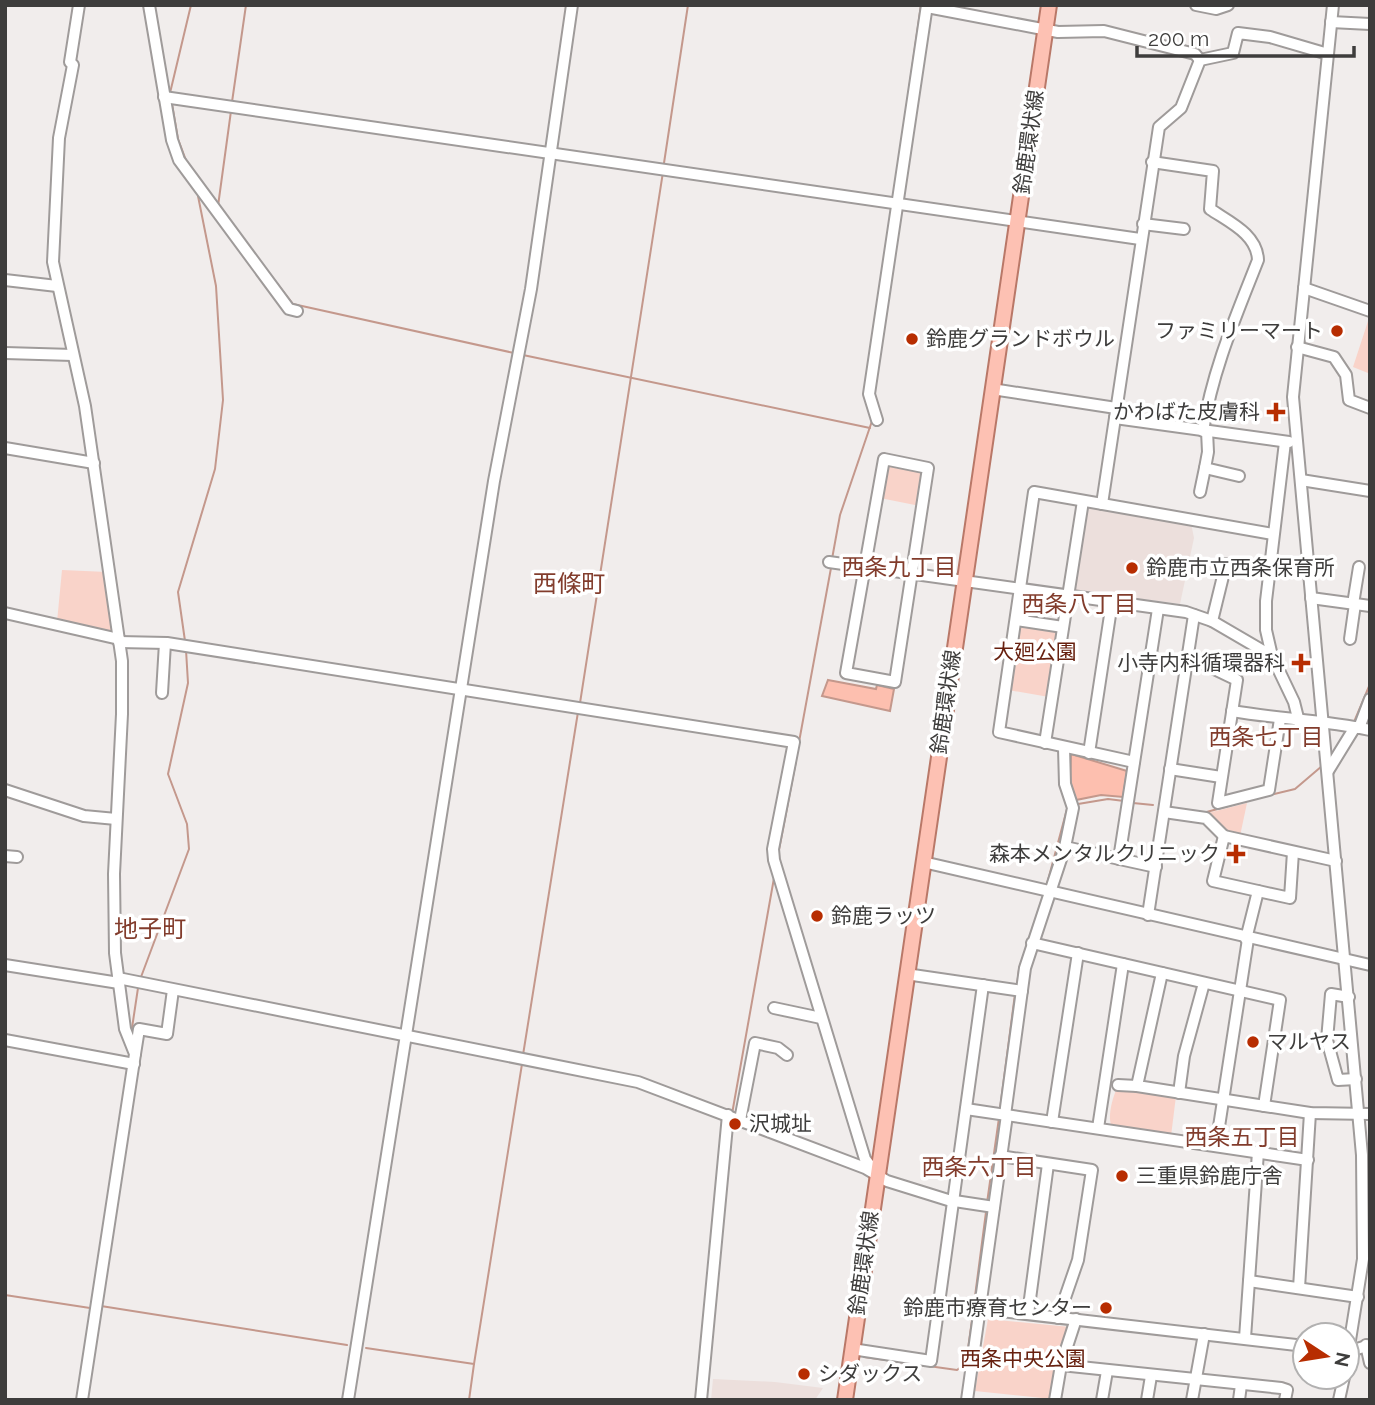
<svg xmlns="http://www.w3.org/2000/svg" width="1375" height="1405" font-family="Raleway,'Noto Sans JP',sans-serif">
<rect width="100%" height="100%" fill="#f1edec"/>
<g fill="#ecdfdc">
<path d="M1085,506L1191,523L1194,538L1180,604L1075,590L1072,587Z"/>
<path d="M713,1379L775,1382L823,1388L815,1400H711Z"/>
</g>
<g fill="#f9d3c9">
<path d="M1370,315V380L1368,373L1353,367Z"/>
<path d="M886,465L922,470L920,506L880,498Z"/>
<path d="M62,570L107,572L114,628L107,633L57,622Z"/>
<path d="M1018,625L1058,628L1049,697L1008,690Z"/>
<path d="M1247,803L1240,836L1223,832L1208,813Z"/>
<path d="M1117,1088L1176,1096L1171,1136L1112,1127C1107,1118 1112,1099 1117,1088Z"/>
<path d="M988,1319L1070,1327L1052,1399L975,1391Z"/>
</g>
<g fill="#fdbfaf" stroke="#c4988c" stroke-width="2">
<path d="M828,680L876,689L877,685L894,689L890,711L822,696Z"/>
<path d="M1071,754L1127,771L1123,797L1101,795L1076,800L1070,782Z"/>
</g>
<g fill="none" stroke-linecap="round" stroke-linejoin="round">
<g stroke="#c4988c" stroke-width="2">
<path d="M170,93L191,5"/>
<path d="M232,102L246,5"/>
<path d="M172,104L178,139L187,163"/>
<path d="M664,163L688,5"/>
<path d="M898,167L921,5"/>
<path d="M218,206L231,111"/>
<path d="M255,255L293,304L514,353"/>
<path d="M523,355L870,428"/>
<path d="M832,559L840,515L872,421"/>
<path d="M185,641L178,592L215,469L223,400L216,286L198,196"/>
<path d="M580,703L663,172"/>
<path d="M1354,722L1370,684"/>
<path d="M799,742L831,568"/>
<path d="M1270,795L1295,789L1322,766"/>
<path d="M1133,803L1153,805"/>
<path d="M1078,804L1108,799L1124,801"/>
<path d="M1203,813L1261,797"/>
<path d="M778,855L796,761"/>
<path d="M1047,884L1067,809"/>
<path d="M141,977L189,849L187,824L168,774L188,683L186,650"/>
<path d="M1017,985L1019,969L1044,893"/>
<path d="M132,1028L138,988"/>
<path d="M523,1055L578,712"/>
<path d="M1000,1109L1015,994"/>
<path d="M732,1114L774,878"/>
<path d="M987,1203L999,1118"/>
<path d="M5,1295L90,1308"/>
<path d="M974,1304L986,1212"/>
<path d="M101,1306L347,1345"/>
<path d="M366,1348L474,1364L469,1400"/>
<path d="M864,1357L957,1370L966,1363L973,1313"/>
<path d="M474,1364L522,1064"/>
</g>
<defs>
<g id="minor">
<path d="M79,5L70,62L73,65L59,138L53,262L85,406L122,661V714L114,874L115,953L125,1029L135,1054L82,1400"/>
<path d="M149,5L172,140L179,160L289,309L297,311"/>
<path d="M1196,5L1216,9L1228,5"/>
<path d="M1333,5L1293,397L1362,1155L1363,1259L1347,1359"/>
<path d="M927,7L1058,32L1104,31L1195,54L1200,60"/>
<path d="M1331,22L1370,24"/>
<path d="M164,97L1140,239"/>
<path d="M1152,162L1213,171L1210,209C1229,222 1257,234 1258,260C1236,316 1212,371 1203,431"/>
<path d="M1143,224L1184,229"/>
<path d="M5,280L57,286"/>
<path d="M1304,288L1370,311"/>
<path d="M1297,347L1334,357L1346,375L1349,400L1370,408"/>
<path d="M5,353L73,355"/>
<path d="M992,389L1116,408"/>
<path d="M1115,418L1289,442"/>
<path d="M877,420L869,394L927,5"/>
<path d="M1207,431L1208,452L1205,468L1239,476"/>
<path d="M1285,442L1266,601V630L1272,656L1294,702L1299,722"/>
<path d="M5,448L94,463"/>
<path d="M884,459L928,468L895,682L846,673Z"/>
<path d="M1301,480L1370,491"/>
<path d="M1200,492L1205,468"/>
<path d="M1102,504L1159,127L1181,108L1200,60L1233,53L1238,33L1270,37L1328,54"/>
<path d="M829,562L1186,612L1212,621L1272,656"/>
<path d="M1311,598L1370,606"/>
<path d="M1353,604L1359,567"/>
<path d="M5,613L119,639"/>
<path d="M1016,620L1063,627"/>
<path d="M1212,621L1226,564"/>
<path d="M1350,639L1355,604"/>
<path d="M119,642L167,643L794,742L773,849L774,860L865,1159L876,1173"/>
<path d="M1187,656L1237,680L1218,803L1269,790L1280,719"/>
<path d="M162,693L165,643"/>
<path d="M1232,711C1279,719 1324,720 1370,730"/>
<path d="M1359,728L1370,699"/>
<path d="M1045,743L1083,501"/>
<path d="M1089,753L1112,602"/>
<path d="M1134,762L999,732L1034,492L1273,534"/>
<path d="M1170,769L1221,777"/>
<path d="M1328,771L1355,727"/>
<path d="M5,790L84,816L116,819"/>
<path d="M1164,812L1206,818L1224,836"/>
<path d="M1065,847L1156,867"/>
<path d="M5,856L17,857"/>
<path d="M1119,859L1158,609"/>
<path d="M923,862L1370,965"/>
<path d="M1258,891L1290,898L1293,852"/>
<path d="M1148,915L1194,615"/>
<path d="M1246,939L1258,891L1213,881L1224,836L1336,861"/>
<path d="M1032,943L1280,1000L1264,1106"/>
<path d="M5,965L119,983"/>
<path d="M1162,973L1137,1086L1310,1113L1370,1114"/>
<path d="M906,974L1022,991"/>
<path d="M118,978L638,1082L865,1168L887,1181L948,1200L994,1207"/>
<path d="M1349,997L1331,994L1327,1040L1338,1080L1356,1079"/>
<path d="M774,1008L821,1018"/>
<path d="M5,1040L134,1064"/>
<path d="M135,1054L139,1029L167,1034L173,990"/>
<path d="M1118,1085L1137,1086"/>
<path d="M1179,1093L1184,1056L1204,983"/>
<path d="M966,1109L1308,1160"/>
<path d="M1005,1115L1025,968L1065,847L1073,808L1065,784L1064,748"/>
<path d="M740,1120L755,1043L778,1048L787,1055"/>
<path d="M1052,1122L1078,953"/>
<path d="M1098,1128L1123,964"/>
<path d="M1216,1146L1248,939"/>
<path d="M1000,1156L1092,1170L1078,1260L1058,1318"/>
<path d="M1249,1281L1358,1297"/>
<path d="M1299,1288L1310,1113"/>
<path d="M939,1304L1305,1346"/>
<path d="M1028,1314L1048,1164"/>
<path d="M1245,1338L1258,1152"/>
<path d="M1366,1345L1370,1363"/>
<path d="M852,1349L931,1361L983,985"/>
<path d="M1347,1352L1370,1345"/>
<path d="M1061,1365L1281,1388L1287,1390L1285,1400"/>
<path d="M348,1400L494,481L531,289L572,5"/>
<path d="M701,1400L728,1115"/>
<path d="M967,1400L1007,1115"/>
<path d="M1055,1400L1061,1365L1076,1319"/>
<path d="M1102,1400L1107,1371"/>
<path d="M1147,1400L1151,1376"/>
<path d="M1192,1400L1204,1334"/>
<path d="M1239,1400L1241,1385"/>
<path d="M1339,1400L1344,1377"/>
</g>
<path id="major" d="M845,1400L1049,5"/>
</defs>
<use href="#minor" stroke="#9f9b9a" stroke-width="14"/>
<use href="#major" stroke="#b97868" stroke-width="18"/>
<use href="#minor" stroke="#fff" stroke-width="10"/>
<use href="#major" stroke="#fdc1b3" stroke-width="14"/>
</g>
<g fill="#b72d01" stroke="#fff" stroke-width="2.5">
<circle cx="1337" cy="331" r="7"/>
<circle cx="912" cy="339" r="7"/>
<path d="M1272.5 401.5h7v7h7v7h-7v7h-7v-7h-7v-7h7z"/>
<circle cx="1132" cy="568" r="7"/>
<path d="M1297.5 652.5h7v7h7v7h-7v7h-7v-7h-7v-7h7z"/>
<path d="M1232.5 843.5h7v7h7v7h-7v7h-7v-7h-7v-7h7z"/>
<circle cx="817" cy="916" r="7"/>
<circle cx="1253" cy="1042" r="7"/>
<circle cx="735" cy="1124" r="7"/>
<circle cx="1122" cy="1176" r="7"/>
<circle cx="1106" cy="1308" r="7"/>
<circle cx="804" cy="1374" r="7"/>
</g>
<g text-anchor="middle" stroke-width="7" stroke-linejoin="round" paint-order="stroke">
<g font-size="21" fill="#3e3d3c" stroke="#fff">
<text transform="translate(1029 142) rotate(-82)" y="7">鈴鹿環状線</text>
<text transform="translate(946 702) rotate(-82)" y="7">鈴鹿環状線</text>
<text transform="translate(864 1263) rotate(-82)" y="7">鈴鹿環状線</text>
</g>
<g font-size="21" fill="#3e3d3c" stroke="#fff" text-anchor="start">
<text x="1323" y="338" text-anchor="end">ファミリーマート</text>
<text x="926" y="346">鈴鹿グランドボウル</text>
<text x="1260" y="419" text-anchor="end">かわばた皮膚科</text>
<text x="1146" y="575">鈴鹿市立西条保育所</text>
<text x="1285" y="670" text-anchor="end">小寺内科循環器科</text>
<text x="1220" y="861" text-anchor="end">森本メンタルクリニック</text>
<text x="831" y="923">鈴鹿ラッツ</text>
<text x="1267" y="1049">マルヤス</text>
<text x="749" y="1131">沢城址</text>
<text x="1136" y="1183">三重県鈴鹿庁舎</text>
<text x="1092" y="1315" text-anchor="end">鈴鹿市療育センター</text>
<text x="818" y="1381">シダックス</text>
</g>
<g font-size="21" fill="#67200f" stroke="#fff">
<text x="1035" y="659">大廻公園</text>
<text x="1023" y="1366">西条中央公園</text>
</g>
<g font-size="23" fill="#823c2c" stroke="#fff">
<text x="899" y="575">西条九丁目</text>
<text x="1079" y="612">西条八丁目</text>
<text x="1266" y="745">西条七丁目</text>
<text x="1242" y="1145">西条五丁目</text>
<text x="979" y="1175">西条六丁目</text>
</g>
<g font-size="24" fill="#823c2c" stroke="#fff">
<text x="569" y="592">西條町</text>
<text x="150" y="937">地子町</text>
</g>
</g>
<rect width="1375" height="1405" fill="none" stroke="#3e3d3c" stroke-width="14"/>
<g transform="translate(1326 1356) rotate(102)"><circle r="33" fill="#ffffff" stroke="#b2b1b1" stroke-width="2"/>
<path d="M0-5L12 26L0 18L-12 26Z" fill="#b72d01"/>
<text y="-10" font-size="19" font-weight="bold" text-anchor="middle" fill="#3e3d3c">N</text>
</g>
<path d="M1137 46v10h217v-10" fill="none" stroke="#3e3d3c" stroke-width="3.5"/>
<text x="1148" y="46" font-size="21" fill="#3e3d3c" stroke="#ffffff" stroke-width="5" paint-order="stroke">200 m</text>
</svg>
